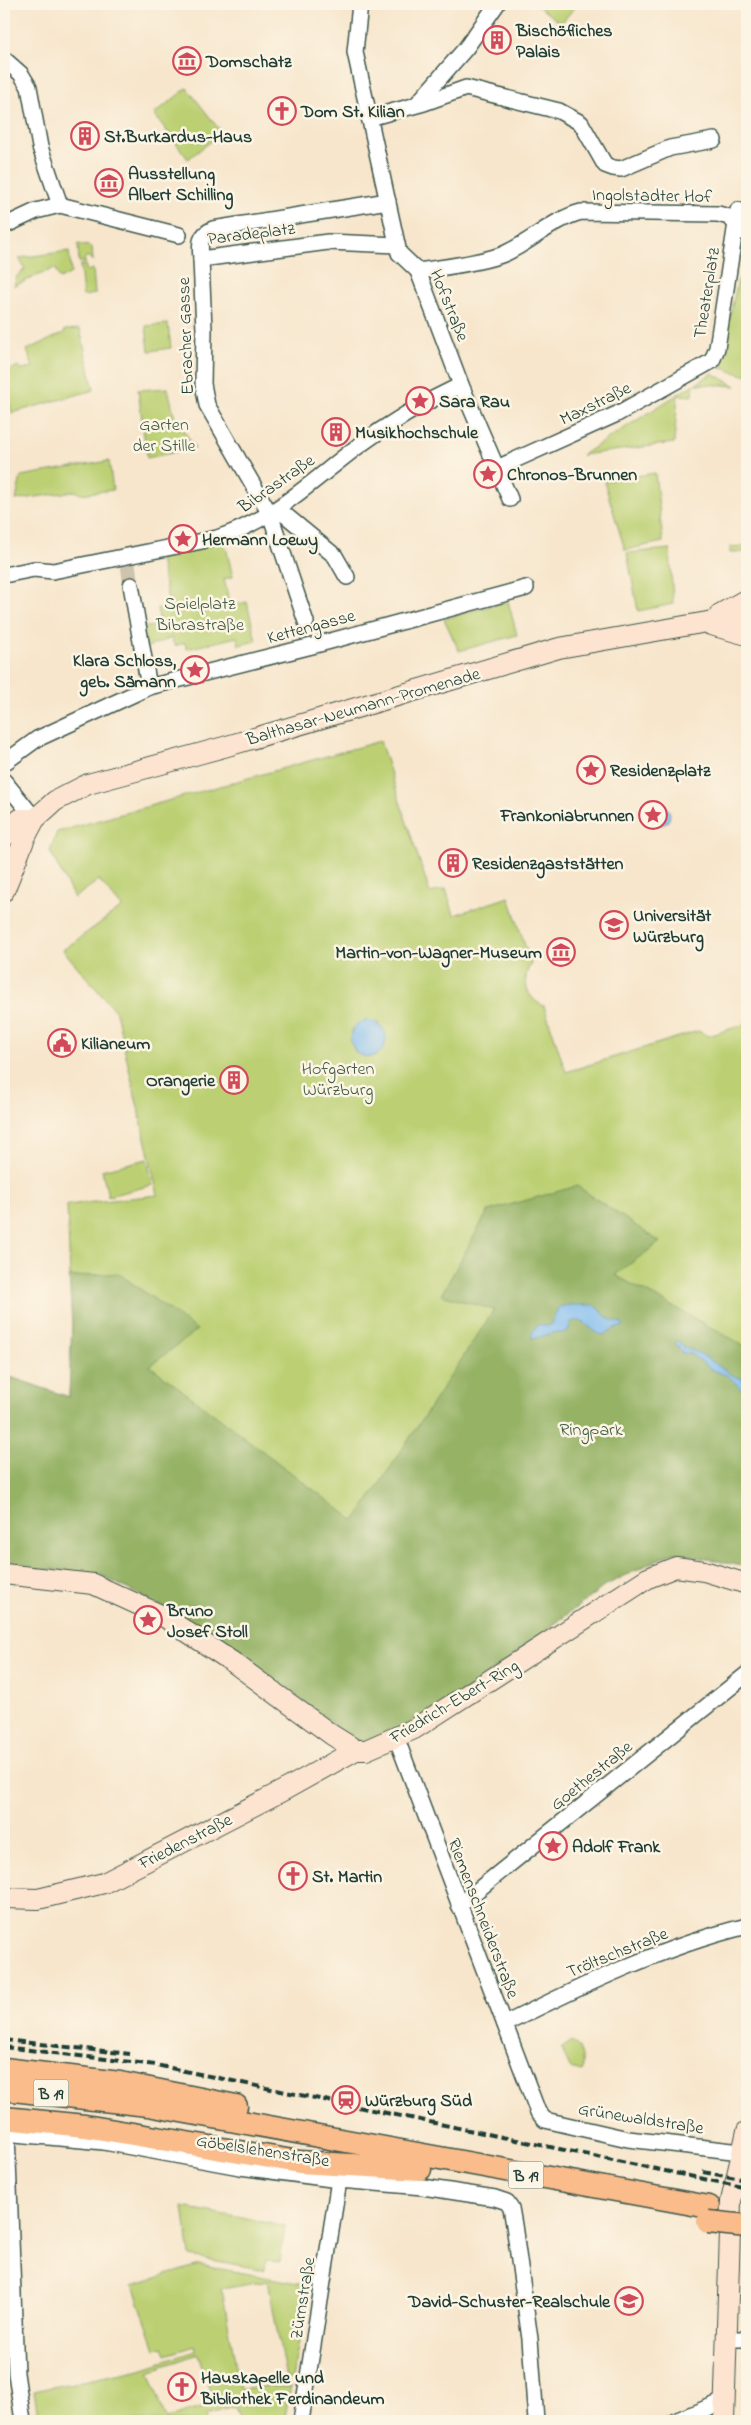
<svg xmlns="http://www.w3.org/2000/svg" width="751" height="2425" font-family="'Indie Flower',sans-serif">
<rect width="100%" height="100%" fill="#fcf5e5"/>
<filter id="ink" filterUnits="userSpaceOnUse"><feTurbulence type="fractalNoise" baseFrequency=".02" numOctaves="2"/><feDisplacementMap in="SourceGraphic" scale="10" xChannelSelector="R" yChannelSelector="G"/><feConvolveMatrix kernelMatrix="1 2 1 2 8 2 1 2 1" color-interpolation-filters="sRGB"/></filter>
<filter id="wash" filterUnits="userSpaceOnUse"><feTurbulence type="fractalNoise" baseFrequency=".0096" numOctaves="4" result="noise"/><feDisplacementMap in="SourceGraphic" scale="20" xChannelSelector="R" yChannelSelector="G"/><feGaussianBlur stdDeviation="1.12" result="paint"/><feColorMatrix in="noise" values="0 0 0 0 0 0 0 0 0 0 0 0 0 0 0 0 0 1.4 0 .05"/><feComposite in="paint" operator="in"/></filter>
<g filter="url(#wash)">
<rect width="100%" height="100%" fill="#f7e6cc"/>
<g fill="#bcd073" stroke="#6e8654" fill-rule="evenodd">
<path d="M535,4H578L561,23Z"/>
<path d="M187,88L222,133L188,159L154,114Z"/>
<path d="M78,244L92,247L93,261L87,256L84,260L86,263L79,262Z"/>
<path d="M69,251L71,273L60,279L55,268L14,286L17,276L25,269L19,258Z"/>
<path d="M80,265H85L87,271L93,269L95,294L83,296Z"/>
<path d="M747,268V376L718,367L738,280Z"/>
<path d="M168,324L171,348L149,351L146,326Z"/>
<path d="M80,329L94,390L12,413L4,383V373L18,366L23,370L33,367L27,350L64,333L65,330Z"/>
<path d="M712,373L736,386L696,384Z"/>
<path d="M694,384L693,396L678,395L674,443L582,455Z"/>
<path d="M168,388L174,415L195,448L147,458L138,390Z"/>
<path d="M109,461L113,490L80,494L76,491L16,500L21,476Z"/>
<path d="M655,473L663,542L625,550L604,481Z"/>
<path d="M747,537V552L730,553V547L744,546Z"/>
<path d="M224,539L233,577L224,579L230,606L247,602L256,641L239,645L237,637L187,649L185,643L174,646L172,638L145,648L142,628L160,625L157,608L169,605L159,554Z"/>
<path d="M670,549L673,604L638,611L627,553Z"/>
<path d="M508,601L517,635L459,651L444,619Z"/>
<path d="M380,741L430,893L446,889L454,915L509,897L531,964C520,980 527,999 544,1006L566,1072L698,1031L708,1036L745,1024L747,1020V1567L673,1552L606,1585L431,1717L170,1611L99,1574L28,1568L4,1375L69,1397L72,1324L67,1205L158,1195L116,1012L63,950L122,907L99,880L74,898L50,851L57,832Z"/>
<path d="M147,1159L153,1185L108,1196L102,1170Z"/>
<path d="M571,2041C584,2049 582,2056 582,2071L570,2068L561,2048Z"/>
<path d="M183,2207L285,2226L280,2261L266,2260L265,2270L190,2256Z"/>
<path d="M199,2265L309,2285L292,2379H286L268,2281L222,2289L240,2390L269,2386L291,2387L284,2421H240L235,2407L206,2415L207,2421H39L34,2391L141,2369L196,2351L195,2346L166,2355L163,2347L155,2349L133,2285ZM198,2354L214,2404L166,2419L149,2371Z"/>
</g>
<path fill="#95b265" stroke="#5a784c" d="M577,1186L660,1242L615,1275L747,1347V1567L673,1552L606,1585L431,1717L366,1749L170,1611L99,1574L4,1566V1375L69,1397L72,1324L69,1277L118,1273L197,1330L150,1366L355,1521L494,1310L441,1295L488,1211Z"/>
<g fill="#7ebbf1" stroke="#4e7c92">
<circle cx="660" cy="815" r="10"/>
<path d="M368,1020C400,1025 385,1070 356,1053L350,1041C350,1029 356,1022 368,1020Z"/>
<path d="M747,1094V1115L740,1106L742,1099Z"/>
<path d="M568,1305H594L609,1319L623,1324V1327L615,1328L603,1335C589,1332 586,1316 571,1322L568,1331L563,1333H553L532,1339V1333L538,1324L547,1326L550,1325L559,1307Z"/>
<path d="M677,1341L685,1348L701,1354L732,1375L745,1380L747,1384V1394L728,1376L713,1370L690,1354L682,1353L675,1343Z"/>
</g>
</g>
<g filter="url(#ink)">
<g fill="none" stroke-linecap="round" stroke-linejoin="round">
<path stroke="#ccc4ae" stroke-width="15" stroke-dasharray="15 8" stroke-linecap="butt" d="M128,565L131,585"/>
<defs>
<g id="street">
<path d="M360,4L355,52L399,253L418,271L461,385L510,499"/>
<path d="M4,59L21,74L29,87L40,147L60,205"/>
<path d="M417,104L466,48L497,4"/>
<path d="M369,118L424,103L466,88L559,111L581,123L605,165L613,168L621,169L670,148L714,140"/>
<path d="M388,201L213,229C198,236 200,244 201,259L328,242L397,245"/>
<path d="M4,226L36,211L60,205L179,235"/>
<path d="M201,259L204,330L203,384L207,405L270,514L306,622"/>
<path d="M418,271C440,268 487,262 506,253C532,241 554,219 581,212L718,214L729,217L747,234"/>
<path d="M497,468L617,414L712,361L717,348L738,210"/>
<path d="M270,514H284L335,556L347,577"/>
<path d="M4,575L34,569L53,571L217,538C272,521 312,481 357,447C389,423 425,402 461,385"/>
<path d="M131,585L149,687"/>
<path d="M4,763L37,739L149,687L312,646L526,588"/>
<path d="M4,781L35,819"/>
<path d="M396,1737L538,2112L545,2120L628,2139L741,2152"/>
<path d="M459,1905L747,1674"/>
<path d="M505,2024C583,1985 662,1947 747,1926"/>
<path d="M4,2133L104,2142L240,2167L339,2180L423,2187L495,2198L507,2202L511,2208L514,2225L530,2339L536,2421"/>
<path d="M7,2133L16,2373L23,2421"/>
<path d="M726,2339H747"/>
<path d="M301,2421L339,2180"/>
<path d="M675,2421L724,2401"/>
</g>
<g id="secondary">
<path d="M720,614L747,599"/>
<path d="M711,625L747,635"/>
<path d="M4,837L20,819H35"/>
<path d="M4,891L25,838L35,819L55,801L88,784L224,747L559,648L747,615"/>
<path d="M4,1574L93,1584L163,1616L234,1663L332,1735L356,1750H366L414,1729L648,1578L676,1567L704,1571L747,1584"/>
<path d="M4,1898L38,1899L104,1883L286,1789L356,1750"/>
<path d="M724,2421L731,2201L747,2131"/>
</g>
<g id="primary">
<path d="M4,2069L120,2083L236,2106"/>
<path d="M4,2089L148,2105L709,2207"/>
<path d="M4,2118L85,2126L299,2162L420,2169"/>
</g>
</defs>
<use href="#street" stroke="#3f564b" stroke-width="18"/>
<use href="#secondary" stroke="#3f564b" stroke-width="22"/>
<use href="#primary" stroke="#3f564b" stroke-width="25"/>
<use href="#street" stroke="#fff" stroke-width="15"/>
<use href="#secondary" stroke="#fde4d0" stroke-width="20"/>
<use href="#primary" stroke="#f9bc8a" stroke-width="22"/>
<g stroke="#1f3d34" stroke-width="4" stroke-dasharray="8 4" stroke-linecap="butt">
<path d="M4,2040L130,2054"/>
<path d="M4,2047L156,2065L747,2188"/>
<path d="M703,2172L747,2180"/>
</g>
<defs>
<path id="primary-bridge" d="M708,2222L747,2226"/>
</defs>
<use href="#primary-bridge" stroke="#3f564b" stroke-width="25" stroke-linecap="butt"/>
<use href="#primary-bridge" stroke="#f9bc8a" stroke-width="22"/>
</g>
</g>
<defs>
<symbol id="building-ring" viewBox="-11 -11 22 22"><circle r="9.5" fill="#fcf5e5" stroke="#d1495b" stroke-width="1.5"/><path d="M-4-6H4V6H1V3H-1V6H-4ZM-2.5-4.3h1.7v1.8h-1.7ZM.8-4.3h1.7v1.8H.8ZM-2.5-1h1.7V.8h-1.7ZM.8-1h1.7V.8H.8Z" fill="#d1495b"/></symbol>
<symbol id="museum-ring" viewBox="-11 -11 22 22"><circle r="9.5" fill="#fcf5e5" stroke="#d1495b" stroke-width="1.5"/><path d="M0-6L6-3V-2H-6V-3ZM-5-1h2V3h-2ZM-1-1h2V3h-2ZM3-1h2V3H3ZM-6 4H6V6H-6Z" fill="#d1495b"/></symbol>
<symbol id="church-ring" viewBox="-11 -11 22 22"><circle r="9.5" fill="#fcf5e5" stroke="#d1495b" stroke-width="1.5"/><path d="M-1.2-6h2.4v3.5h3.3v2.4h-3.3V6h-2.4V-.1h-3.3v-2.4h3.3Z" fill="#d1495b"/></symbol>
<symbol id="sight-ring" viewBox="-11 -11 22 22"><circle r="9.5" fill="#fcf5e5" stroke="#d1495b" stroke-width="1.5"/><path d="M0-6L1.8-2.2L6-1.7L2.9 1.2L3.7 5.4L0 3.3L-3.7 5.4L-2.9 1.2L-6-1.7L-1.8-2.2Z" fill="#d1495b"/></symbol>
<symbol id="university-ring" viewBox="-11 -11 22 22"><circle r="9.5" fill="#fcf5e5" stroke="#d1495b" stroke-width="1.5"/><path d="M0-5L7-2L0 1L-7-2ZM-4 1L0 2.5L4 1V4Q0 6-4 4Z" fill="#d1495b"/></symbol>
<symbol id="civic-ring" viewBox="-11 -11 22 22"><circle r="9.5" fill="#fcf5e5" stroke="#d1495b" stroke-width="1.5"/><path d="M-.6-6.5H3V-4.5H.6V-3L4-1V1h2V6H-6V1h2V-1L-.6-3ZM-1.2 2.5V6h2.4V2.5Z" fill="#d1495b"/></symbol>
<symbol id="station-ring" viewBox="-11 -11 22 22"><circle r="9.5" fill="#fcf5e5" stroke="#d1495b" stroke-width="1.5"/><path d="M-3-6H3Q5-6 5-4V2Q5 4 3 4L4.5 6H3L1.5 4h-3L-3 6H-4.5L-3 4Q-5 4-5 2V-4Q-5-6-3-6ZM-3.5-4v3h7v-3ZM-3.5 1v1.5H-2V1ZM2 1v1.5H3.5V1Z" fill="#d1495b"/></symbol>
<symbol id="school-ring" viewBox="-11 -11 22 22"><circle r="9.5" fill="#fcf5e5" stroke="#d1495b" stroke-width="1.5"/><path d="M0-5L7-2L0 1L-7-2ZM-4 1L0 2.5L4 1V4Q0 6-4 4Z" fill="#d1495b"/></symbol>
</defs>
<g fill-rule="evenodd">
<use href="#building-ring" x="481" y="24" width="32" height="32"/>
<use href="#museum-ring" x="171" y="45" width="32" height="32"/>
<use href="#church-ring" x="266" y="95" width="32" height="32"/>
<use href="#building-ring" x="69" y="120" width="32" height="32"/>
<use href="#museum-ring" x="93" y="167" width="32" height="32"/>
<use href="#sight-ring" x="404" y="385" width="32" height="32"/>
<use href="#building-ring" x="320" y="416" width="32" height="32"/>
<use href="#sight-ring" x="472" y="458" width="32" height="32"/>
<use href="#sight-ring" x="167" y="523" width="32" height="32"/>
<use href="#sight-ring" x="179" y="654" width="32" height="32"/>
<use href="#sight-ring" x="575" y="754" width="32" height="32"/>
<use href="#sight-ring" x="637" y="799" width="32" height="32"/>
<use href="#building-ring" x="437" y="847" width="32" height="32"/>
<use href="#university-ring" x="598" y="909" width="32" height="32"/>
<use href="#museum-ring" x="545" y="936" width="32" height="32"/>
<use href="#civic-ring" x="46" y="1027" width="32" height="32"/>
<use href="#building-ring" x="218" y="1064" width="32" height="32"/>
<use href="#sight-ring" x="132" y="1604" width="32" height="32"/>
<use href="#sight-ring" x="537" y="1830" width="32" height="32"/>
<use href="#church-ring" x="277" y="1860" width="32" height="32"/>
<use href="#station-ring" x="330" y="2084" width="32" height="32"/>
<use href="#school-ring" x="613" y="2285" width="32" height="32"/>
<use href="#church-ring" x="166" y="2371" width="32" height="32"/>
</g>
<g text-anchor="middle" stroke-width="5" stroke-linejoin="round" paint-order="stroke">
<g fill="#fcf5e5" stroke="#617469" stroke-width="1">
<rect x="33.5" y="2079.5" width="35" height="27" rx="4"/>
<rect x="508.5" y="2161.5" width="35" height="27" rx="4"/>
</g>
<g font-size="16" font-weight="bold" fill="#1f3d34">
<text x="51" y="2099">B 19</text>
<text x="526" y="2181">B 19</text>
</g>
<g font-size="18" font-weight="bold" fill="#1f3d34" stroke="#fcf5e5" text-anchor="start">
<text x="516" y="36">Bischöfliches<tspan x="516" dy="21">Palais</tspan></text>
<text x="206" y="67">Domschatz</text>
<text x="301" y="117">Dom St. Kilian</text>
<text x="104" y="142">St.Burkardus-Haus</text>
<text x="128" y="179">Ausstellung<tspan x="128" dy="21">Albert Schilling</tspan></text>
<text x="439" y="407">Sara Rau</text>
<text x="355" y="438">Musikhochschule</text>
<text x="507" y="480">Chronos-Brunnen</text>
<text x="202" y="545">Hermann Loewy</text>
<text x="176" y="666" text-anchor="end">Klara Schloss,<tspan x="176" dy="21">geb. Sämann</tspan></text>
<text x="610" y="776">Residenzplatz</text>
<text x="634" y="821" text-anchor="end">Frankoniabrunnen</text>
<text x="472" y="869">Residenzgaststätten</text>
<text x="633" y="921">Universität<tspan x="633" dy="21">Würzburg</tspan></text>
<text x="542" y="958" text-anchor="end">Martin-von-Wagner-Museum</text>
<text x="81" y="1049">Kilianeum</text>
<text x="215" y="1086" text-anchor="end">Orangerie</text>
<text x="167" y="1616">Bruno<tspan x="167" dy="21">Josef Stoll</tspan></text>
<text x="572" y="1852">Adolf Frank</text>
<text x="312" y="1882">St. Martin</text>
<text x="365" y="2106">Würzburg Süd</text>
<text x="610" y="2307" text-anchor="end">David-Schuster-Realschule</text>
<text x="201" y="2383">Hauskapelle und<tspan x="201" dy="21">Bibliothek Ferdinandeum</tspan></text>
</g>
<g font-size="18" fill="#1f3d34" stroke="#fcf5e5">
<text transform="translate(652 195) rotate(1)" y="6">Ingolstadter Hof</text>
<text transform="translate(251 233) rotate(-7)" y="6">Paradeplatz</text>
<text transform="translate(706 293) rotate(-81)" y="6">Theaterplatz</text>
<text transform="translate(450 305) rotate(68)" y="6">Hofstraße</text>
<text transform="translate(185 336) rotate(-92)" y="6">Ebracher Gasse</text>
<text transform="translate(595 403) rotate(-26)" y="6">Maxstraße</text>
<text transform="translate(276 483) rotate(-35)" y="6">Bibrastraße</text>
<text transform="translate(311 626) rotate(-15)" y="6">Kettengasse</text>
<text transform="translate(363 706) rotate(-16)" y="6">Balthasar-Neumann-Promenade</text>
<text transform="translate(454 1701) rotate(-31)" y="6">Friedrich-Ebert-Ring</text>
<text transform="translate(591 1775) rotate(-39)" y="6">Goethestraße</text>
<text transform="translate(185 1841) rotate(-27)" y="6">Friedenstraße</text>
<text transform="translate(484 1918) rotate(69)" y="6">Riemenschneiderstraße</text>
<text transform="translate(617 1952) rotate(-22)" y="6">Tröltschstraße</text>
<text transform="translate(641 2118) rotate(9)" y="6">Grünewaldstraße</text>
<text transform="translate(263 2150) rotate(9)" y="6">Göbelslehenstraße</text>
<text transform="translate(302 2298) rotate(-81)" y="6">Zürnstraße</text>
</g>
<g font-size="18" fill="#3e5a41" stroke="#fcf5e5">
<text x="164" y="430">Garten<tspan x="164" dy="21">der Stille</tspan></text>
<text x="200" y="609">Spielplatz<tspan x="200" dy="21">Bibrastraße</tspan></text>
<text x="338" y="1074">Hofgarten<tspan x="338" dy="21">Würzburg</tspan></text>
<text x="591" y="1435">Ringpark</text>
</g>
</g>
<rect width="751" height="2425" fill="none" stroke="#fcf5e5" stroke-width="20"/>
</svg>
